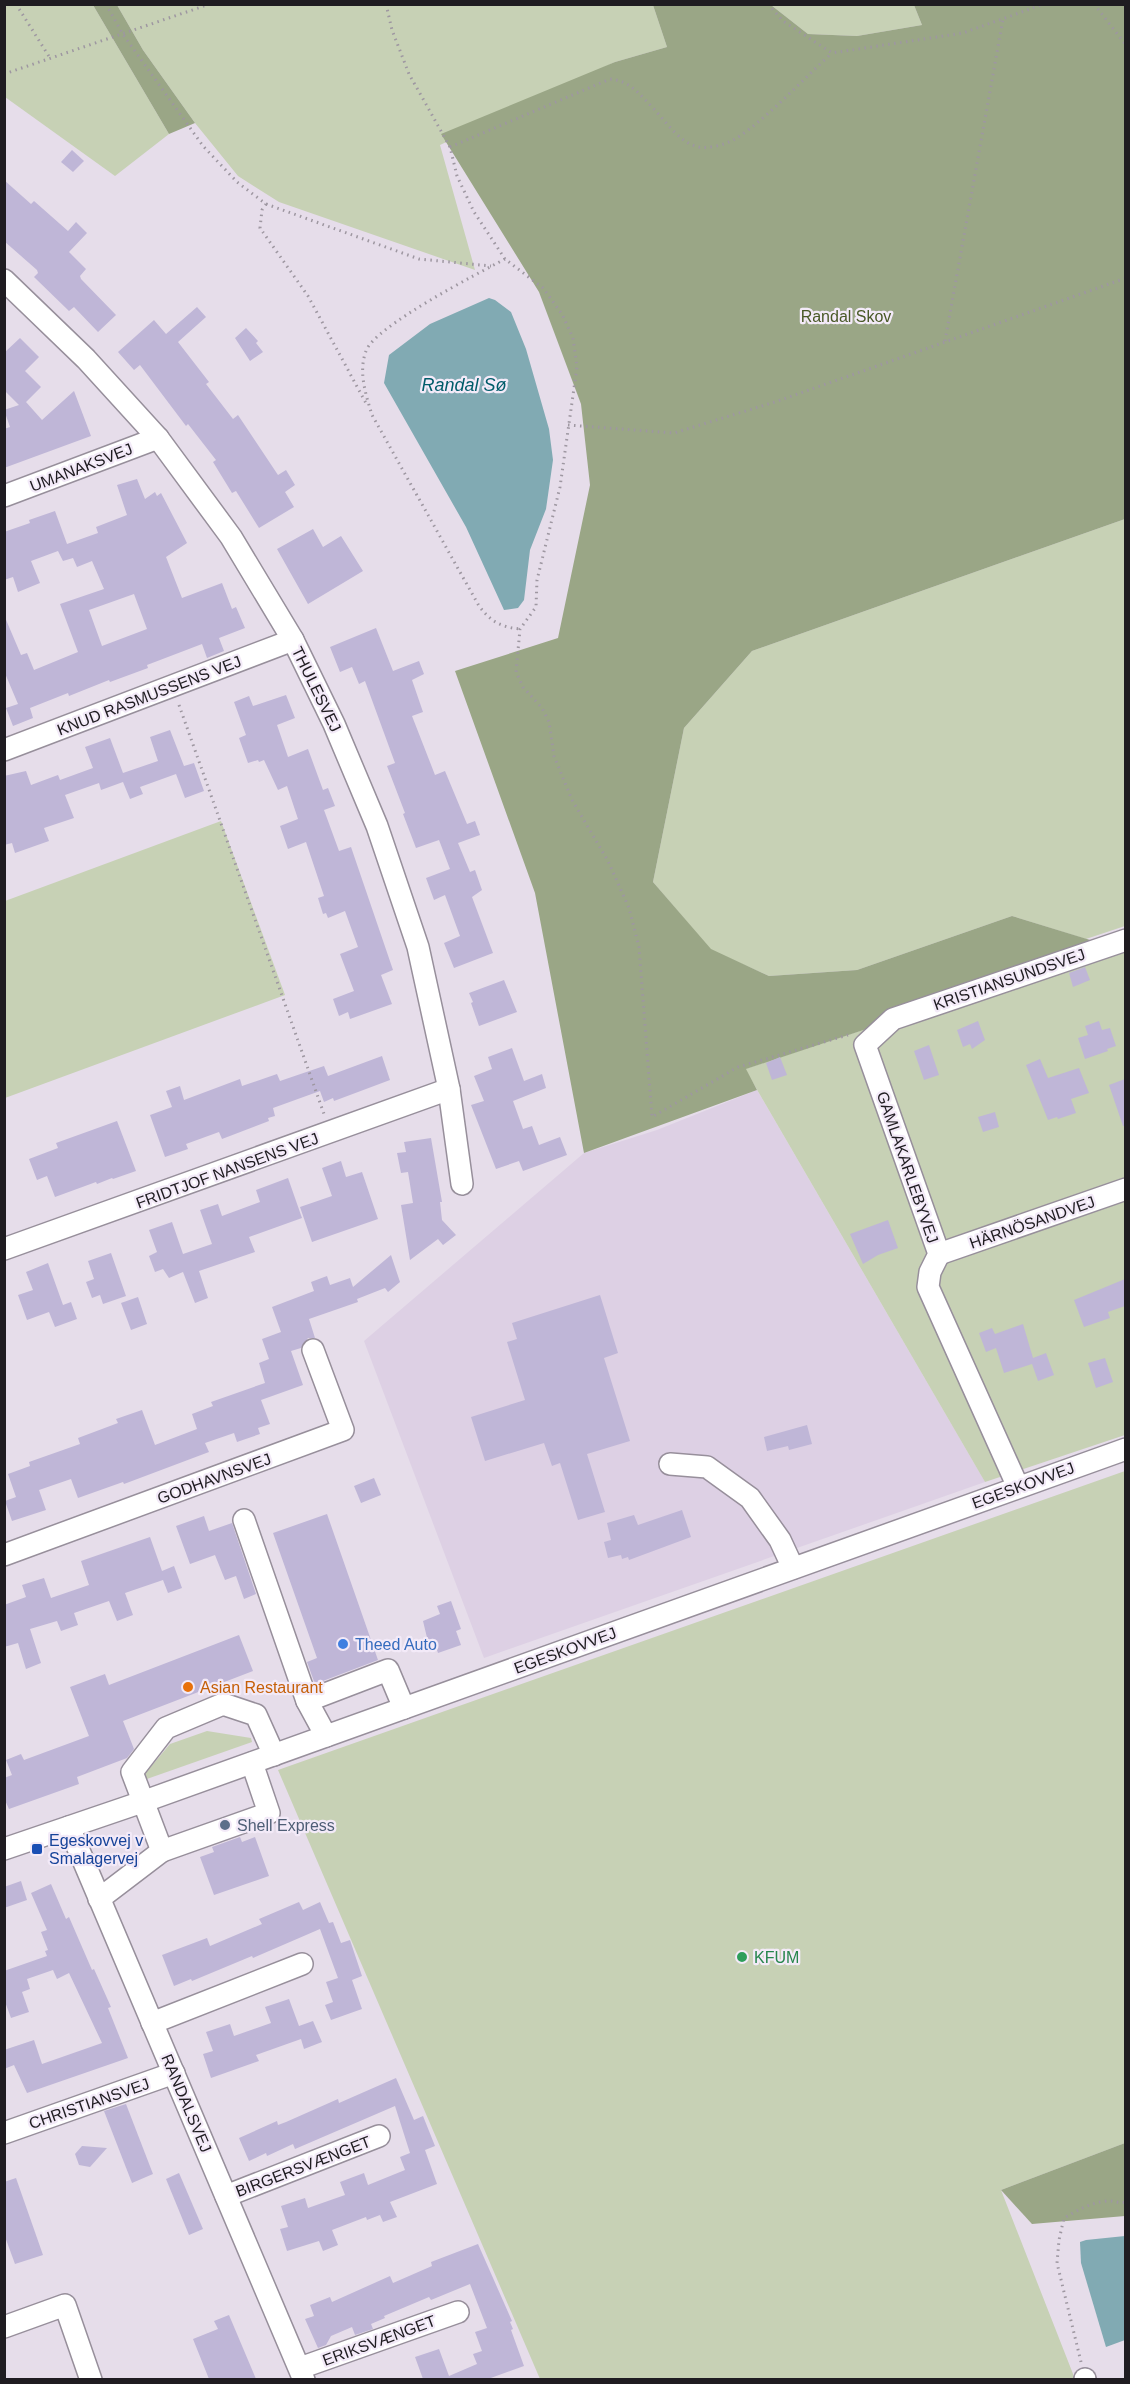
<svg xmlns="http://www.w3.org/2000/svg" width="1130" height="2384" font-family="Arial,sans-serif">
<rect width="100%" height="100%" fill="#e6ddea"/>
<path fill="#ddd0e4" d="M757,1090L985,1482L484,1658L364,1341L584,1153L657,1130Z"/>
<g fill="#c7d1b5">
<path d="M5,4L93,5L169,134L115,176L5,97Z"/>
<path d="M117,5H653L667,47L615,62L440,145L475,270L279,202L238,176L195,123L143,50Z"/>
<path d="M771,5H914L922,25L857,36L808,34Z"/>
<path d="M1125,519V926L1086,939L1012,916L857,970L769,976L711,950L653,882L684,728L752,651Z"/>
<path d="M221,821L285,995L5,1098V901Z"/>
<path d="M1125,943V1435L985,1482L745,1069Z"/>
<path d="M1125,1471V2143L1001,2190L1075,2379H540L278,1770Z"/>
<path d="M207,1731L251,1738L252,1742L144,1780L143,1776L170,1744Z"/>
</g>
<g fill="#9aa686">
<path d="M93,5H117L143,50L195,123L169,134Z"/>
<path d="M653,5H771L808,34L857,36L922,25L914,5H1125V519L752,651L684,728L653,882L711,949L769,976L857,970L1012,916L1113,947L746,1069L757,1090L584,1153L535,893L455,671L558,638L590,485L581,404L539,292L441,134L615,62L667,47Z"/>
<path d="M1125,2143V2216L1032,2224L1001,2190Z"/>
</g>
<g fill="#81aab3">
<path d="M489,298L495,300L511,312L526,349L549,429L553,460L546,509L530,550L524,600L518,608L504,610L466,527L384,383L389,355L430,324Z"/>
<path d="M1125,2236V2340L1106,2347L1081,2263L1080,2242L1086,2240Z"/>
</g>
<g fill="#bfb6d7" fill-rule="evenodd">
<path d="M72,150L84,161L73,172L61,162Z"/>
<path d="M4,180L31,204L34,201L68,231L76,222L87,233L69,252L86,269L80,276L81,279L116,315L98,332L74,307L69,311L34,277L38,273L37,270L4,241Z"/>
<path d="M197,307L206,317L178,342L209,382L206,384L233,419L238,415L278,475L286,470L295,485L285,492L294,507L259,528L236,491L232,493L213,462L216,460L188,424L186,426L140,365L134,370L118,352L154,320L166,334Z"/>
<path d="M246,328L258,341L256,343L263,352L250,361L235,338Z"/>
<path d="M20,338L39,357L25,371L41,387L26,402L42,420L74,391L91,436L4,468V429L10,427L4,410L19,405L4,390V353Z"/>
<path d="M137,479L145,499L155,492L157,496L161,493L187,543L166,557L182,598L222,583L232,609L236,607L245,628L219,638L224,651L207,658L202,644L147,665L148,668L110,682L109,680L69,696L68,693L30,708L33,718L13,726L6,708L18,704L4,671V615L21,655L27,653L34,670L78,652L60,604L104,589L92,561L77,567L73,558L63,561L58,551L31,561L40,583L18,592L13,577L4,580V532L30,523L29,520L55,511L67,544L98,533L96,527L127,515L117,485ZM134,594L147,629L102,646L89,610Z"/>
<path d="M313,529L323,547L341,536L363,571L308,604L277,549Z"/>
<path d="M376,628L393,671L419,661L424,674L412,680L423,712L412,716L435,775L445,771L467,824L475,821L480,835L458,843L470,872L475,870L482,890L472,897L493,953L454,968L444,943L460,936L445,895L434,900L426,878L450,869L439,840L416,848L403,814L405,813L387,766L395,763L365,681L359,684L352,667L340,672L330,647Z"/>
<path d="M286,695L295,718L277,725L288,757L308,749L323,790L328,788L335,806L324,810L339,851L351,847L393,970L381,975L392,1004L350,1019L348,1012L339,1016L333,999L354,991L340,954L358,947L345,911L328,918L326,913L323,914L318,898L324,896L306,842L288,849L280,826L298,819L287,786L278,790L264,760L259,762L258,760L248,763L239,738L246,735L234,702L249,696L253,706Z"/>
<path d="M170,730L184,766L194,763L204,791L185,798L176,774L140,787L143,794L130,799L123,782L101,790L99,783L65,795L74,818L44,828L49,841L15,853L12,843L4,845V776L26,771L31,785L58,775L60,780L93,768L85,747L110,738L123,773L158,761L150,737Z"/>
<path d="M1085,967L1090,980L1073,987L1069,973Z"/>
<path d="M504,980L517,1012L479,1026L471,1003L473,1002L469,993Z"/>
<path d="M978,1021L985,1040L972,1049L970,1044L963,1047L957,1030Z"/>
<path d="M1099,1021L1102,1030L1110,1028L1116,1046L1107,1049L1108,1051L1085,1059L1078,1038L1088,1035L1085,1026Z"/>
<path d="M929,1045L939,1075L924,1080L914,1051Z"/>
<path d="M512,1048L524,1081L542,1074L546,1088L513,1101L523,1129L532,1126L539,1145L560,1137L567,1155L523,1171L519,1161L496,1169L471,1105L484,1101L474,1076L492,1069L488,1057Z"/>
<path d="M382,1056L390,1080L334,1101L333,1098L324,1102L320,1091L273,1108L275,1116L268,1118L269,1121L222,1139L219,1132L186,1144L188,1149L165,1157L150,1115L172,1107L166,1091L180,1086L184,1100L240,1079L242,1086L277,1074L280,1081L324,1066L328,1076Z"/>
<path d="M780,1057L787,1075L772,1080L766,1063Z"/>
<path d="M1040,1059L1048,1078L1079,1068L1089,1093L1071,1099L1076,1113L1058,1119L1057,1117L1048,1120L1026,1065Z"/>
<path d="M1125,1079V1126H1123L1109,1085Z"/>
<path d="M995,1112L999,1127L983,1132L978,1117Z"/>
<path d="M117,1121L136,1171L113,1179L112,1178L97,1184L96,1182L55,1197L47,1176L37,1180L29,1159L58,1148L56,1143Z"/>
<path d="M431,1138L442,1202H440L442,1220L456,1235L443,1245L438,1239L410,1260L401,1205L413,1203L408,1172L401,1173L397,1153L406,1152L404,1142Z"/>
<path d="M341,1161L346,1177L362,1172L378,1219L312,1242L300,1207L332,1196L322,1168Z"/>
<path d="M288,1178L302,1218L249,1237L255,1252L199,1271L208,1298L195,1303L183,1272L169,1278L163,1269L155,1272L149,1256L157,1252L149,1230L172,1222L183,1254L212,1244L200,1210L218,1204L222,1216L260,1202L256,1190Z"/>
<path d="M888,1220L898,1248L878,1255L863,1264L850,1234Z"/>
<path d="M111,1253L126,1296L103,1304L100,1295L92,1298L86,1282L94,1279L88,1261Z"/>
<path d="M391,1255L400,1282L388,1292L385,1288L357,1299L358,1302L309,1319L315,1338H308L301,1348L291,1351L303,1385L261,1400L270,1424L258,1428L260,1434L237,1442L234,1433L205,1443L209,1452L124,1484L123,1482L78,1498L71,1479L39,1490L46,1510L12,1521L5,1501L16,1497L8,1474L30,1466L29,1462L80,1444L78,1438L118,1423L116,1419L142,1410L155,1445L197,1429L192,1414L213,1406L211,1402L265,1383L259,1363L269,1359L262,1339L281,1332L272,1307L314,1291L311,1282L327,1276L330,1285L350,1278L353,1287Z"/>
<path d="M48,1263L63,1305L71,1302L77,1319L55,1327L49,1312L27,1320L18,1295L33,1290L26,1272Z"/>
<path d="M1125,1279V1306L1108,1312L1110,1318L1084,1327L1074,1300Z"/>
<path d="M600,1295L618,1353L604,1358L630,1441L587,1454L605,1512L578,1520L560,1463L552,1466L544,1443L485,1461L471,1417L525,1400L507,1342L517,1339L512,1323Z"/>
<path d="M138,1297L147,1324L131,1330L121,1303Z"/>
<path d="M1023,1324L1033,1358L1046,1353L1054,1375L1038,1381L1032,1364L1004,1373L996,1348L986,1352L979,1333L992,1328L995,1334Z"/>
<path d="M1105,1358L1113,1382L1096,1388L1088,1363Z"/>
<path d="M807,1425L812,1444L789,1450L788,1446L767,1451L764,1437Z"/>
<path d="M374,1478L381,1495L361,1503L354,1486Z"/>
<path d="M682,1510L691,1537L629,1560L628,1557L622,1559L621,1555L608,1558L604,1542L611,1540L607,1523L634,1515L638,1525Z"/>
<path d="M327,1514L378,1660L315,1684L307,1662L317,1658L273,1533Z"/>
<path d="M204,1516L209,1531L232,1523L256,1594L244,1599L236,1576L225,1580L215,1555L190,1564L176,1526Z"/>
<path d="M150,1537L162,1571L174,1566L182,1588L168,1593L163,1580L125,1593L133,1615L117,1621L109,1601L74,1613L78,1625L61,1631L57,1621L30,1629L41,1663L26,1669L18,1643L4,1647V1605L26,1597L22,1585L44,1578L51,1598L89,1585L81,1561Z"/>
<path d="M451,1601L461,1629L456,1631L461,1645L438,1653L435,1644L429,1646L423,1621L440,1614L437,1606Z"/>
<path d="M239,1635L253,1671L123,1721L134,1749L127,1758L77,1777L79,1784L9,1809L4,1798V1778L12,1775L6,1760L21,1754L24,1760L89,1736L70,1687L105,1674L109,1685Z"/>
<path d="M240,1837L242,1842L255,1837L269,1876L214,1895L200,1857L214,1852L212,1847Z"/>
<path d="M21,1881L27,1900L4,1908V1887Z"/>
<path d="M51,1884L66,1919L69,1917L92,1970L94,1969L111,2007L108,2008L128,2058L27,2093L14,2065L4,2069V2050L34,2040L42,2064L102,2043L69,1973L57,1979L53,1970L27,1979L30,1989L22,1992L29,2012L11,2018L4,1999V1971L47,1956L45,1951L48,1950L41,1932L47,1930L31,1893Z"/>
<path d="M299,1902L303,1910L320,1902L329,1923L333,1922L341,1943L350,1940L362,1976L352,1980L362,2009L331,2020L325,2005L333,2002L326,1982L338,1978L320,1929L253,1958L252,1956L192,1981L191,1979L174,1986L162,1955L207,1938L210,1946L262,1924L259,1919Z"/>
<path d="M289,1999L299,2026L313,2021L322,2042L304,2049L301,2039L256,2055L259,2061L211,2078L203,2054L213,2051L206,2032L230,2024L234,2036L271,2023L265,2007Z"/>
<path d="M396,2078L414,2120L423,2116L435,2146L425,2150L437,2184L390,2202L397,2217L383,2222L380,2215L367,2220L366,2217L332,2230L338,2245L323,2251L319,2241L287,2251L280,2229L288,2227L281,2206L305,2198L308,2208L345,2195L340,2182L364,2173L368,2185L405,2170L400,2157L410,2153L395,2106L295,2149L293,2144L267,2156L266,2153L249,2161L239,2138L277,2121L278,2125L286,2122L338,2099L339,2103Z"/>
<path d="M126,2104L153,2174L132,2183L104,2111Z"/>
<path d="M82,2146L107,2148L90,2167L79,2165L75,2154Z"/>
<path d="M179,2173L203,2229L189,2235L166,2179Z"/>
<path d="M16,2178L43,2255L15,2264L4,2234V2182Z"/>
<path d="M478,2244L512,2321L510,2322L513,2329L511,2330L524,2366L488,2379H423L415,2357L439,2349L449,2376L477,2364L473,2354L482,2351L475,2332L487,2328L470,2284L431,2300L429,2297L384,2316L385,2318L371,2324L373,2329L355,2335L352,2327L331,2336L326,2345L318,2348L305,2319L314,2316L310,2305L330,2297L332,2302L390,2276L393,2283L432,2266L431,2262Z"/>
<path d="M229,2315L256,2379H209L193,2339L218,2329L214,2321Z"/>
</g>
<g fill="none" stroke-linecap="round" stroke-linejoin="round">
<defs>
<g id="minor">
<path d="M4,280L86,359L158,438L231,537L293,640L334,724L377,826L418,947L449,1089L462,1184"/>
<path d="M4,496L158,438"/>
<path d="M4,750L293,640"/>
<path d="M4,1249L449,1089"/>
<path d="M939,1254L1126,1189"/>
<path d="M670,1464L707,1467L750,1498L780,1540L793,1568"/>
<path d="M1018,1487L928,1287L930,1272L939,1254L865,1045L893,1019L1126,940"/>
<path d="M244,1520L307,1701L326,1736"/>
<path d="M4,1555L343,1430L313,1350"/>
<path d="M307,1701L388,1670L404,1708"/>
<path d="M252,1763L269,1813L162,1851L132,1772L166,1728L223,1704L256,1715L274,1755"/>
<path d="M69,1827L304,2380"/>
<path d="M4,1849L145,1801L1126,1449"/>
<path d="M99,1899L162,1851"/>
<path d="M152,2023L302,1964"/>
<path d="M4,2133L174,2073"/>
<path d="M226,2196L379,2136"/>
<path d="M4,2327L65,2305L91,2380"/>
<path d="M300,2368L458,2312"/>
<path d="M1085,2379V2380"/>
</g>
</defs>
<use href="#minor" stroke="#978f9b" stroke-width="24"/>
<g stroke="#9e97a1" stroke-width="3" stroke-dasharray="1.5 4.5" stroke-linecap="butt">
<path d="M16,4L50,58"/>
<path d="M106,4L122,33L203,146L237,182L266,204L262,210L260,228L308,296L367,405"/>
<path d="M386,4L392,30L409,74L450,147L457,176L474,212L505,259L543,288L562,314L573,338L577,367L560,487L537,580L536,607L520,629L516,672L523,687L542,708L549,722L554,756L572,800L608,861L629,908L639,947L652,1117L738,1067L848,1035"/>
<path d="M768,4L783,21L832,53L963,33L1044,4"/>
<path d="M1094,4L1126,45"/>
<path d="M4,74L210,4"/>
<path d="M450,147L610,79C631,81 640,95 654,109C666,122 678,140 695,146C705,150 725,145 735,139C766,120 803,79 832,53"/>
<path d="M266,204L419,259L491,266"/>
<path d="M505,259C477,274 375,326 366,351C358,372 366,395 372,415L479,606C491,622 501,627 520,629"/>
<path d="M945,341L1003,19"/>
<path d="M568,425L674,433L778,401L1126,278"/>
<path d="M179,705L324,1114"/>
<path d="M1081,2362L1057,2263L1059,2240L1064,2218C1078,2210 1090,2203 1106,2201C1113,2200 1119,2204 1126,2202"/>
</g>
<use href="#minor" stroke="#fff" stroke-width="21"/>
</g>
<circle fill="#3f7fe0" stroke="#f3eaf8" stroke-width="2" cx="343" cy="1644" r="6"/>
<circle fill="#e8710a" stroke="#f3eaf8" stroke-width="2" cx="188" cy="1687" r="6"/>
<circle fill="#5c6f8a" stroke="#f3eaf8" stroke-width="2" cx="225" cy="1825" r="6"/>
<rect fill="#1a4fb4" stroke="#f3eaf8" stroke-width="2" x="31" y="1843" width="12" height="12" rx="3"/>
<circle fill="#2e9e5b" stroke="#f3eaf8" stroke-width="2" cx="742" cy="1957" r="6"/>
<g text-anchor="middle" stroke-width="4.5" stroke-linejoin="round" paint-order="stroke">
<g font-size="16" fill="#495927" stroke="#f3eaf8">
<text x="846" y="322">Randal Skov</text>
</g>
<g font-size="16" fill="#1f1c21" stroke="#f3eaf8">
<text transform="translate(81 467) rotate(-21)" y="6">UMANAKSVEJ</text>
<text transform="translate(317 689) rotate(64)" y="6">THULESVEJ</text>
<text transform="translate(149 695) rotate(-21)" y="6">KNUD RASMUSSENS VEJ</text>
<text transform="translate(1009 979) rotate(-19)" y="6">KRISTIANSUNDSVEJ</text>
<text transform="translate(908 1167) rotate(71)" y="6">GAMLAKARLEBYVEJ</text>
<text transform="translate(227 1170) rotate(-20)" y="6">FRIDTJOF NANSENS VEJ</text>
<text transform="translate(1032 1222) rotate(-19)" y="6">HÄRNÖSANDVEJ</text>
<text transform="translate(214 1478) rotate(-20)" y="6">GODHAVNSVEJ</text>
<text transform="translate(1023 1485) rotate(-20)" y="6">EGESKOVVEJ</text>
<text transform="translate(565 1650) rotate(-20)" y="6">EGESKOVVEJ</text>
<text transform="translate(89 2103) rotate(-19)" y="6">CHRISTIANSVEJ</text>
<text transform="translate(187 2103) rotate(67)" y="6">RANDALSVEJ</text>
<text transform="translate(303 2166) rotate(-21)" y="6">BIRGERSVÆNGET</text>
<text transform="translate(379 2340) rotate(-20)" y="6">ERIKSVÆNGET</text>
</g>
<g font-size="16" fill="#366cbe" stroke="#f3eaf8" text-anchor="start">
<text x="355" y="1650">Theed Auto</text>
</g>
<g font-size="16" fill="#c56008" stroke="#f3eaf8" text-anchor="start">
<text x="200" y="1693">Asian Restaurant</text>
</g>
<g font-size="16" fill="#4e5e75" stroke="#f3eaf8" text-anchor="start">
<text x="237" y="1831">Shell Express</text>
</g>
<g font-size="16" fill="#164399" stroke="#f3eaf8" text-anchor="start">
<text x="49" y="1846">Egeskovvej v<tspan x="49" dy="18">Smalagervej</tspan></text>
</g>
<g font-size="16" fill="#27864d" stroke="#f3eaf8" text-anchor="start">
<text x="754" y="1963">KFUM</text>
</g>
<g font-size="18" font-style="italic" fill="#005c6a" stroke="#f3eaf8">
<text x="464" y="391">Randal Sø</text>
</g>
</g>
<rect width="1130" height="2384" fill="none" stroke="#1f1c21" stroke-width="12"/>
</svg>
